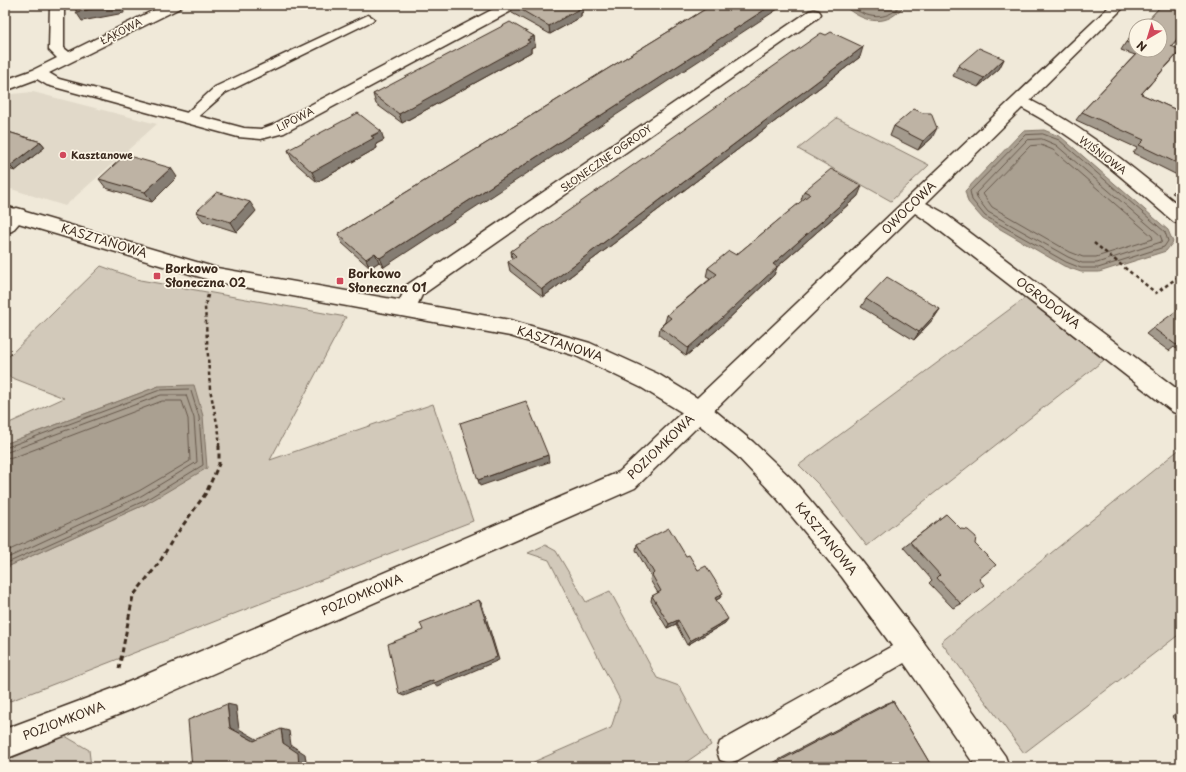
<svg xmlns="http://www.w3.org/2000/svg" width="1186" height="772" font-family="'Playpen Sans',sans-serif">
<rect width="100%" height="100%" fill="#f0e9d9"/>
<filter id="ink" filterUnits="userSpaceOnUse"><feTurbulence type="fractalNoise" baseFrequency=".025" numOctaves="2"/><feDisplacementMap in="SourceGraphic" scale="8" xChannelSelector="R" yChannelSelector="G"/><feConvolveMatrix kernelMatrix="1 2 1 2 8 2 1 2 1" color-interpolation-filters="sRGB"/></filter>
<g filter="url(#ink)">
<path fill="#e1d9c9" d="M33,92L157,124L65,206L5,187V96L12,94Z"/>
<g fill="#d2c9ba" stroke="#867a6c">
<path d="M837,118L929,165L891,201L798,149Z"/>
<path d="M101,266L140,280L346,317L270,460L433,404L473,521L5,703V568L146,504L159,386L5,444V425L64,398L5,375V360Z"/>
<path d="M1025,298L1104,360L867,546L819,485L799,465Z"/>
<path d="M1181,448V633L1024,753L941,642Z"/>
<path d="M545,545L556,551L586,602L610,591L657,678L679,686L711,745L679,767H522L611,728L620,700L549,560L528,553Z"/>
<path d="M65,736L89,750L91,767H5V761Z"/>
</g>
<g fill="#aaa091" stroke="#7e7163">
<path d="M843,5H899L902,8C884,29 861,21 843,5Z"/>
<path d="M1044,130L1061,137L1168,230L1173,242L1166,251L1099,272H1081L1064,266L983,219L968,202L965,191L1023,131Z"/>
<path d="M194,385L203,416L207,468L146,504L5,568V444L159,386Z"/>
</g>
<g fill="none" stroke-linecap="round" stroke-linejoin="round">
<g stroke="#67594c" stroke-width="1">
<path d="M849,5C864,17 882,22 897,9V5"/>
<path d="M1043,134L1059,140L1165,232L1168,241L1164,247L1098,268H1081L1066,262L985,216L972,200L970,191L1025,135Z"/>
<path d="M1042,139L1056,145L1160,235L1162,240L1161,242L1097,263H1082L1068,257L988,212L977,198L976,193L1027,140Z"/>
<path d="M1041,145L1053,150L1152,236L1153,239L1096,257H1083L1070,252L992,207L983,194L1030,146Z"/>
<path d="M5,448L160,390L189,389L191,391L199,417L203,465L144,501L5,564"/>
<path d="M5,453L161,395H186L194,418L197,462L141,496L5,559"/>
<path d="M5,459L12,458L162,401H182L188,419L190,461L139,491L5,552"/>
</g>
<defs>
<g id="service">
<path d="M368,15L372,17L374,19L372,21L225,93L193,121L188,122L183,121L181,118L215,87Z"/>
<path d="M910,636L918,639L921,647L918,655L738,760L729,763L720,760L717,751L720,742Z"/>
</g>
<g id="minor">
<path d="M50,5H64V48L69,52L164,5H182L180,8L49,73L59,79L244,128L261,129L272,125L501,5H519L517,8L284,133L261,139L238,137L47,85L37,79L5,91V80L33,70L57,58L49,50Z"/>
<path d="M1111,5H1126L1030,100C1086,128 1133,168 1181,207V224L1174,222C1126,181 1079,138 1022,108L926,203L944,213L1181,392V415L1173,412L930,223L915,213L635,488L130,710L5,759V729L117,687L619,472Z"/>
<path d="M814,10L819,11L821,14L819,17L422,295L413,314L406,316L399,314L396,308L407,285L809,11Z"/>
<path d="M17,208L24,210L26,215L12,231L5,233V215L10,210Z"/>
</g>
<path id="tertiary" d="M5,206L217,268L510,320L590,343L658,374L707,404L753,442L793,480L860,559L920,637L1005,756L1009,767H976L900,657L842,577L775,496L737,456L691,418L642,388L576,356L510,336L217,282L5,219Z"/>
</defs>
<use href="#service" stroke="#3b2a1e" stroke-width="3"/>
<use href="#minor" stroke="#3b2a1e" stroke-width="3"/>
<use href="#tertiary" stroke="#3b2a1e" stroke-width="3"/>
<g stroke="#3b2a1e" stroke-width="2.5" stroke-dasharray="3.5 3" stroke-linecap="butt">
<path d="M1094,243L1156,293L1181,275"/>
<path d="M208,295L205,307L210,389L219,433V447"/>
</g>
<path stroke="#3b2a1e" stroke-width="3" stroke-dasharray="5 3.5" stroke-linecap="butt" d="M119,669L133,596L159,563L173,539L206,493L219,464V446"/>
<use href="#service" fill="#fcf5e5" fill-rule="evenodd"/>
<use href="#minor" fill="#fcf5e5" fill-rule="evenodd"/>
<use href="#tertiary" fill="#fcf5e5" fill-rule="evenodd"/>
</g>
<g fill="#a39a8d" stroke="#3b2a1e">
<path d="M511,5H583V12L581,13V17L550,34L512,13Z"/>
<path d="M712,5L384,267L379,262L370,268L342,243L338,234Z"/>
<path d="M1136,32V50H1160L1172,46L1174,58L1141,94L1181,112V177L1133,153L1137,148L1076,120L1082,112L1135,55L1121,50L1126,42Z"/>
<path d="M534,36L535,46L531,48V52L402,123L376,104L373,94Z"/>
<path d="M860,57L543,297L510,271L508,262L512,259L511,251Z"/>
<path d="M1004,59L999,69L978,87L953,76L958,66Z"/>
<path d="M923,113L932,138L918,150L890,136L894,126Z"/>
<path d="M5,131L41,142L45,147L15,171L5,168Z"/>
<path d="M384,140L376,144L377,148L317,182L292,160L288,150Z"/>
<path d="M177,177L152,202L106,188L99,179Z"/>
<path d="M1181,184V197L1172,193Z"/>
<path d="M804,191L858,196L777,267L774,275L718,329L686,356L659,335L660,327L665,322L667,315L710,279L706,277L708,268L736,255L802,201L801,200Z"/>
<path d="M256,211L237,232L203,221L196,212Z"/>
<path d="M866,299L940,309L934,318L914,340L861,307Z"/>
<path d="M1181,310V353L1174,347L1169,351L1146,334L1153,328Z"/>
<path d="M946,514L975,544L979,579L961,604L953,608L929,583L932,580L903,547Z"/>
<path d="M637,544L686,556L698,570L720,598L716,600L725,623L687,645L676,624L667,628L651,601L652,596L658,593L650,580L651,576L636,550Z"/>
<path d="M893,701L932,767H765L885,704Z"/>
<path d="M1181,710V726L1172,716Z"/>
</g>
<g fill="#857d73" stroke="#3b2a1e">
<path d="M111,5H123L124,13L82,21L76,12Z"/>
<path d="M580,5H583V12L581,13V17L550,34L549,26Z"/>
<path d="M772,5H784L384,267L380,258Z"/>
<path d="M1181,35V37L1165,54L1171,46Z"/>
<path d="M534,36L535,46L531,48V52L402,123L399,114Z"/>
<path d="M863,47L860,57L543,297L542,289Z"/>
<path d="M1181,50L1174,58L1134,102L1141,94Z"/>
<path d="M1004,59L999,69L978,87L984,78Z"/>
<path d="M937,128L932,138L918,150L923,141Z"/>
<path d="M381,131L384,140L376,144L377,148L317,182L312,172Z"/>
<path d="M41,142L45,147L15,171L10,166Z"/>
<path d="M171,168L177,177L152,202L145,192Z"/>
<path d="M862,186L858,196L777,267L774,275L718,329L686,356L688,348L773,264Z"/>
<path d="M250,202L256,211L237,232L231,222Z"/>
<path d="M375,253L379,262L370,268L366,259Z"/>
<path d="M940,309L934,318L914,340L919,332Z"/>
<path d="M548,455L549,462L480,486L478,480Z"/>
<path d="M723,593L720,598L712,602L715,598Z"/>
<path d="M479,600L482,604L499,660L438,686L434,684L404,696L399,694L433,680Z"/>
<path d="M728,619L725,623L687,645L690,641Z"/>
<path d="M678,620L676,624L667,628L669,624Z"/>
<path d="M227,704L236,706L239,729L262,742L254,741L230,728Z"/>
<path d="M281,729L289,731L291,745L305,754L307,767H299L283,743Z"/>
</g>
<g fill="#beb3a4" stroke="#3b2a1e">
<path d="M76,5H111L76,12Z"/>
<path d="M513,5H580L577,6L581,8L549,26Z"/>
<path d="M712,5H772L380,258L375,253L366,259L338,234Z"/>
<path d="M1162,5H1181V35L1171,46L1181,50L1141,94L1181,112V165L1139,145L1144,140L1082,112L1140,50H1160V26H1142Z"/>
<path d="M510,22L534,36L527,40L530,42L399,114L373,94Z"/>
<path d="M831,32L863,47L542,289L508,262L516,256L511,251L821,33L826,35Z"/>
<path d="M1136,32V46L1126,42Z"/>
<path d="M979,48L1004,59L984,78L958,66Z"/>
<path d="M914,109L923,113H931L937,128L923,141L894,126Z"/>
<path d="M358,113L381,131L371,136L374,138L312,172L288,150Z"/>
<path d="M5,131L41,142L10,166L5,164Z"/>
<path d="M125,155L171,168L145,192L99,179Z"/>
<path d="M831,169L862,186L773,264L777,267L720,320L688,348L660,327L671,318L667,315L717,274L708,268L729,251L736,255L810,194L804,191Z"/>
<path d="M217,192L250,202L231,222L196,212Z"/>
<path d="M887,277L940,309L919,332L866,299Z"/>
<path d="M1179,309L1181,310V342L1176,345L1153,328Z"/>
<path d="M526,401L548,455L478,480L460,423Z"/>
<path d="M946,514L961,529L968,530L976,537L975,544L996,565L979,579L984,585L961,604L937,578L940,575L910,542Z"/>
<path d="M669,528L686,556L689,555L698,570L706,566L723,593L715,598L728,619L690,641L678,620L669,624L652,596L661,591L652,575L654,573L637,544Z"/>
<path d="M479,600L497,657L434,683L433,680L399,694L388,644L423,630L420,623Z"/>
<path d="M893,701L932,767H768Z"/>
<path d="M227,704L230,728L254,741L281,729L283,743L298,753L299,767H206V765L202,767H192L188,720Z"/>
</g>
</g>
<g fill="#d1495b" stroke="#fcf5e5" stroke-width="1.5">
<circle cx="63" cy="155" r="4"/>
<rect x="153" y="272" width="8" height="8" rx="2"/>
<rect x="336" y="277" width="8" height="8" rx="2"/>
</g>
<g text-anchor="middle" stroke-width="3.5" stroke-linejoin="round" paint-order="stroke">
<g font-size="10" fill="#3b2a1e" stroke="#fcf5e5">
<text transform="translate(121 31) rotate(-27)" y="4">ŁĄKOWA</text>
<text transform="translate(295 119) rotate(-27)" y="4">LIPOWA</text>
<text transform="translate(1103 155) rotate(37)" y="4">WIŚNIOWA</text>
<text transform="translate(606 158) rotate(-35)" y="4">SŁONECZNE OGRODY</text>
</g>
<g font-size="10" font-weight="bold" fill="#3b2a1e" stroke="#fcf5e5" text-anchor="start">
<text x="71" y="159">Kasztanowe</text>
</g>
<g font-size="12" fill="#3b2a1e" stroke="#fcf5e5">
<text transform="translate(909 208) rotate(-44)" y="4">OWOCOWA</text>
<text transform="translate(104 241) rotate(17)" y="4">KASZTANOWA</text>
<text transform="translate(1048 303) rotate(37)" y="4">OGRODOWA</text>
<text transform="translate(560 344) rotate(18)" y="4">KASZTANOWA</text>
<text transform="translate(661 447) rotate(-44)" y="4">POZIOMKOWA</text>
<text transform="translate(826 539) rotate(51)" y="4">KASZTANOWA</text>
<text transform="translate(362 595) rotate(-23)" y="4">POZIOMKOWA</text>
<text transform="translate(64 721) rotate(-21)" y="4">POZIOMKOWA</text>
</g>
<g font-size="12" font-weight="bold" fill="#3b2a1e" stroke="#fcf5e5" text-anchor="start">
<text x="165" y="273">Borkowo<tspan x="165" dy="14">Słoneczna 02</tspan></text>
<text x="348" y="278">Borkowo<tspan x="348" dy="14">Słoneczna 01</tspan></text>
</g>
</g>
<rect width="1186" height="772" fill="none" stroke="#fcf5e5" stroke-width="20"/>
<rect x="10" y="10" width="1166" height="752" fill="none" stroke="#3b2a1e" stroke-width="1.5" filter="url(#ink)"/>
<g transform="translate(1148 38) rotate(218)"><circle r="19" fill="#fcf5e5" stroke="#afa495"/>
<path d="M0-3L7 15L0 10L-7 15Z" fill="#d1495b"/>
<text y="-6" font-size="11" font-weight="bold" text-anchor="middle" fill="#3b2a1e">N</text>
</g>
</svg>
